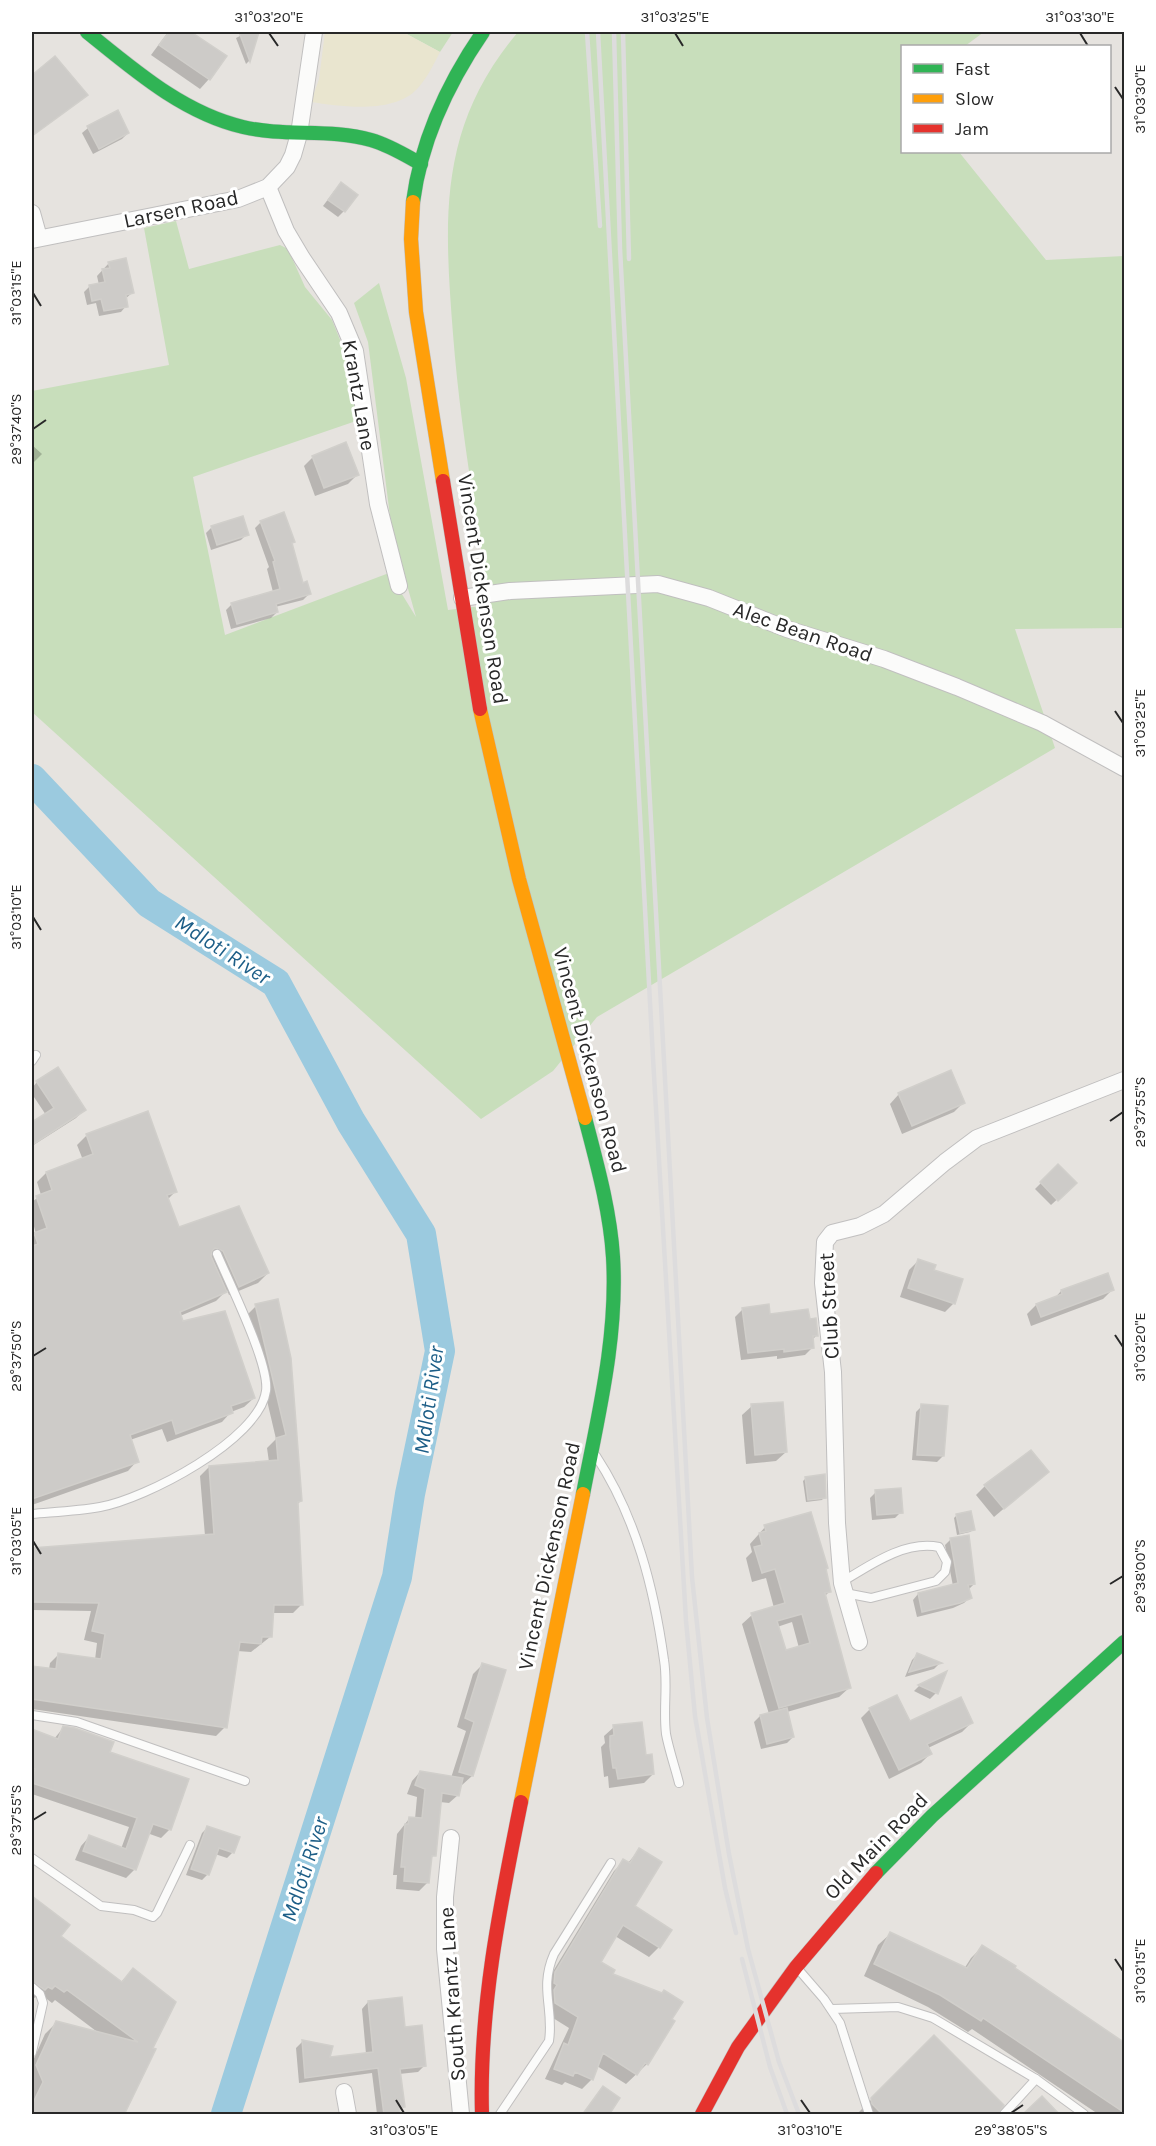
<svg xmlns="http://www.w3.org/2000/svg" width="1156" height="2146" font-family="Karla,sans-serif">
<rect width="100%" height="100%" fill="#e6e3df"/>
<g fill="#c8debb">
<path d="M403,32H453L440,52Z"/>
<path d="M518,32H984L965,46H902V152H959L1046,260L1124,256V628L1015,629L1055,748L597,1017L553,1071L481,1119L32,712V391L169,365L144,228L176,221L189,269L280,245L288,249L305,287L332,320L349,362L359,420L193,477L225,635L389,573L416,617L392,532L368,342L354,303L379,283L406,378L448,610L490,605C476,515 460,425 453,334C444,218 438,127 518,32Z"/>
</g>
<path fill="#e9e5cf" d="M325,32H403L440,52C434,64 427,78 418,88C395,114 343,107 311,102L319,79Z"/>
<g fill="#0003" fill-rule="evenodd">
<path d="M168,32H189L225,56L209,79L200,89L151,55Z"/>
<path d="M248,32H257L249,61L246,64L236,38Z"/>
<path d="M264,32H290L287,34Z"/>
<path d="M54,58L86,95L32,136V77Z"/>
<path d="M88,128L128,133L122,139L93,154L82,133Z"/>
<path d="M335,190L344,211L338,217L323,206Z"/>
<path d="M109,263L132,293L125,299L126,306L121,312L99,316L96,303L87,305L84,292L89,287L99,285L97,276Z"/>
<path d="M32,445L42,454L32,464Z"/>
<path d="M313,457L357,475L348,484L315,496L304,466Z"/>
<path d="M261,522L291,543L302,584L309,594L303,600L275,607L277,612L271,618L231,629L226,610L232,604L273,592L267,569L269,567L255,528Z"/>
<path d="M212,527L247,534L241,540L211,550L206,533Z"/>
<path d="M37,1082L84,1110L76,1118L32,1146V1124L46,1115L32,1094V1088Z"/>
<path d="M899,1094L964,1102L954,1112L902,1134L890,1104Z"/>
<path d="M87,1135L176,1191L167,1200L179,1229L268,1273L258,1283L229,1295L227,1290L216,1301L180,1316L182,1323L254,1398L244,1407L231,1412L222,1422L167,1442L162,1429L130,1440L137,1461L128,1471L32,1505V1238L36,1234L32,1219V1202L41,1195L37,1182L46,1173L83,1160L77,1145Z"/>
<path d="M1058,1166L1075,1183L1051,1205L1035,1189Z"/>
<path d="M918,1261L932,1270L954,1303L945,1312L900,1297L909,1270Z"/>
<path d="M1112,1290L1103,1299L1031,1326L1027,1314L1036,1305L1054,1299L1061,1291Z"/>
<path d="M277,1301L301,1501L296,1505L302,1604L293,1613H272L270,1637L251,1652L237,1651L225,1727L216,1736L32,1709V1667L49,1669L50,1663L59,1654L95,1660L97,1643L84,1640L91,1611L32,1610V1549L205,1536L200,1476L209,1467L269,1462L267,1448L276,1439L247,1315L256,1306Z"/>
<path d="M743,1309L768,1315L808,1320L817,1335L812,1340L813,1347L805,1355L777,1359V1356L741,1360L735,1317Z"/>
<path d="M752,1406L786,1452L776,1461L746,1464L742,1415Z"/>
<path d="M922,1406L943,1456L937,1462L912,1460L916,1412Z"/>
<path d="M1047,1472L994,1517L976,1495L985,1486Z"/>
<path d="M806,1478L824,1497L822,1500L806,1502L803,1481Z"/>
<path d="M876,1492L901,1512L895,1518L872,1520L870,1498Z"/>
<path d="M957,1515L973,1530L970,1532L957,1535L954,1518Z"/>
<path d="M765,1527L825,1569L829,1592L825,1596L849,1688L839,1697L787,1712L793,1737L787,1743L761,1749L754,1722L760,1716L769,1714L742,1624L752,1615L774,1608L766,1578L752,1582L746,1558L752,1552L750,1544ZM792,1622L799,1648L785,1652L777,1627Z"/>
<path d="M951,1539L974,1584L968,1590L970,1597L964,1603L953,1608L917,1617L913,1600L918,1594L953,1586L945,1545Z"/>
<path d="M918,1654L939,1664L934,1669L905,1677L912,1660Z"/>
<path d="M482,1665L504,1671L472,1776L462,1785L460,1784L458,1795L449,1803L440,1802L434,1855L430,1859L428,1882L419,1891L396,1889L397,1875H393L397,1834L409,1819H415L417,1797L407,1794L412,1781L420,1772L451,1778L466,1731L457,1727L473,1674Z"/>
<path d="M944,1674L936,1693L930,1699L914,1691L919,1686Z"/>
<path d="M870,1709L909,1723H971L962,1732L928,1748L930,1754L921,1763L889,1779L861,1718Z"/>
<path d="M614,1727L645,1757L653,1774L644,1783L609,1788L608,1776L604,1777L601,1747L605,1743L604,1736Z"/>
<path d="M63,1728L108,1753L170,1829L161,1838L147,1833L135,1869L126,1878L75,1860L81,1846L89,1837L121,1849L129,1827L32,1794V1731L54,1739Z"/>
<path d="M208,1827L233,1852L227,1858L215,1854L208,1874L202,1880L186,1875L202,1833Z"/>
<path d="M639,1850L633,1907L659,1947L649,1957L615,1936L599,1963L610,1975L670,2020L647,2064L626,2084L597,2066L592,2079L582,2089L565,2082L562,2085L545,2079L569,2028L545,2013L546,1983L614,1871L624,1861L628,1863Z"/>
<path d="M32,1898L68,1925L59,1937L120,1983L133,1970L174,2003L122,2114H32V2063L45,2034L56,2023L100,2034L55,2000L52,2003L43,1996L40,2000L36,1997L32,1999Z"/>
<path d="M890,1934L964,1969L971,1958L982,1947L1124,2044V2114H1098L972,2029L968,2032L928,2007L864,1976L878,1945Z"/>
<path d="M368,2002L424,2066L418,2072L399,2074L404,2106L396,2114H377L372,2073L299,2083L296,2048L302,2042L331,2047L329,2059L366,2054L362,2009Z"/>
<path d="M934,2037L997,2114H860L859,2112Z"/>
</g>
<g fill="none" stroke-linecap="round" stroke-linejoin="round">
<path stroke="#9bcadf" stroke-width="30" d="M32,779L149,903L276,983L351,1122L421,1234L440,1351L410,1494L397,1577L226,2114"/>
</g>
<g fill="#cdcbc8" stroke="#d1cfcb" stroke-width="1.5" fill-rule="evenodd">
<path d="M169,32H191L227,56L210,80L159,45Z"/>
<path d="M239,32H259L250,62Z"/>
<path d="M55,56L88,95L32,136V75Z"/>
<path d="M118,110L129,133L99,149L87,126Z"/>
<path d="M341,182L358,195L345,212L328,200Z"/>
<path d="M126,258L134,293L126,295L128,307L104,311L101,299L92,301L89,285L105,282L102,269L110,268L108,262Z"/>
<path d="M346,442L359,475L324,488L312,456Z"/>
<path d="M284,512L295,542L292,543L303,583L307,581L311,594L276,604L278,612L237,624L231,603L280,589L273,562L275,561L260,521Z"/>
<path d="M243,516L249,535L217,545L211,526Z"/>
<path d="M58,1067L86,1110L32,1145V1122L54,1108L36,1081Z"/>
<path d="M951,1070L965,1103L912,1126L898,1093Z"/>
<path d="M148,1111L177,1192L167,1195L179,1227L239,1206L269,1273L239,1287L223,1251L215,1248L212,1251L211,1256L227,1292L180,1312L183,1321L225,1311L255,1398L231,1406L233,1413L176,1434L172,1420L130,1435L139,1462L32,1499V1246L38,1244L34,1233L47,1228L36,1196L52,1190L46,1172L93,1154L86,1134Z"/>
<path d="M1058,1164L1077,1183L1058,1201L1040,1182Z"/>
<path d="M918,1259L936,1265L934,1270L963,1279L955,1304L908,1288Z"/>
<path d="M1108,1273L1114,1290L1041,1317L1036,1304L1062,1294L1061,1290Z"/>
<path d="M278,1299L291,1358L302,1501L298,1502L303,1605H274L272,1637H262L261,1644L240,1642L227,1728L32,1699V1666L56,1669L58,1653L101,1659L105,1634L92,1631L99,1603L32,1602V1548L214,1534L209,1466L278,1460L276,1438L286,1435L255,1304Z"/>
<path d="M769,1304L770,1314L808,1309L810,1319L816,1318L818,1336H813L814,1348L784,1352V1349L748,1353L742,1308Z"/>
<path d="M783,1402L787,1452L755,1455L751,1404Z"/>
<path d="M921,1404L948,1406L944,1456L917,1455Z"/>
<path d="M1031,1450L1049,1472L1004,1509L984,1485Z"/>
<path d="M825,1474L826,1498L808,1500L805,1477Z"/>
<path d="M901,1488L903,1513L877,1515L875,1490Z"/>
<path d="M971,1511L975,1530L960,1533L956,1514Z"/>
<path d="M811,1512L828,1568L826,1569L831,1592L825,1593L851,1688L779,1708L751,1613L785,1603L775,1569L762,1573L754,1547L762,1545L759,1533L766,1531L764,1525ZM802,1614L810,1643L786,1650L777,1621Z"/>
<path d="M969,1535L975,1584L968,1585L972,1598L960,1603L922,1612L918,1593L958,1583L950,1538Z"/>
<path d="M917,1653L942,1663L909,1672Z"/>
<path d="M482,1663L506,1670L473,1776L459,1772L474,1722L465,1718Z"/>
<path d="M947,1671L938,1694L918,1685Z"/>
<path d="M897,1695L910,1721L961,1697L973,1723L927,1744L932,1754L899,1770L869,1708Z"/>
<path d="M787,1708L794,1737L767,1744L760,1715Z"/>
<path d="M642,1722L646,1755L652,1754L654,1774L618,1779L616,1768H613L610,1747V1736L614,1735L613,1725Z"/>
<path d="M63,1726L75,1728L114,1742L110,1752L189,1779L171,1830L153,1824L136,1870L83,1851L89,1835L126,1849L137,1818L32,1783L35,1769L32,1768V1729L58,1739Z"/>
<path d="M420,1771L463,1778L459,1796L442,1793L436,1856H432L429,1883L404,1881L405,1867H401L405,1824H408L409,1817L422,1818L425,1789L415,1785Z"/>
<path d="M207,1826L240,1837L234,1853L219,1848L209,1875L191,1869Z"/>
<path d="M639,1848L662,1862L635,1906L672,1930L660,1948L623,1925L601,1962L615,1970L613,1974L662,1993L664,1990L683,2002L672,2019L675,2021L648,2065L645,2063L637,2075L603,2053L593,2080L575,2072L573,2076L554,2069L564,2043L568,2045L578,2017L555,2003L554,1990L557,1985L554,1983L555,1972L623,1859L630,1863Z"/>
<path d="M32,1896L70,1925L61,1936L122,1982L133,1968L176,2002L153,2048L156,2049L124,2115H32V2105L43,2082L36,2065L56,2021L138,2042L67,1990L64,1992L55,1986L52,1989L48,1987L45,1990L32,1981Z"/>
<path d="M890,1932L967,1968L982,1945L1016,1966L1015,1968L1125,2043V2113L983,2018L981,2021L940,1995L874,1964Z"/>
<path d="M402,1997L405,2027L422,2025L426,2066L400,2069L405,2107L399,2108L400,2113L384,2115L378,2068L305,2078L302,2040L333,2046L330,2057L373,2052L368,2001Z"/>
<path d="M934,2035L1004,2105L998,2115H883L872,2104L871,2098Z"/>
<path d="M603,2086L620,2098L609,2115H582Z"/>
<path d="M1042,2096L1060,2115H1022Z"/>
</g>
<g fill="none" stroke-linecap="round" stroke-linejoin="round">
<defs>
<g id="lane">
<path d="M32,1061L36,1055"/>
<path d="M596,1456C636,1517 654,1588 664,1660C668,1684 663,1709 666,1734C669,1750 675,1767 679,1783"/>
<path d="M32,1514C54,1512 77,1511 100,1507C145,1499 259,1440 266,1391C270,1365 229,1282 217,1254"/>
<path d="M842,1582C870,1565 905,1540 939,1547L947,1562L945,1572L936,1581L871,1598L845,1593"/>
<path d="M32,1715L77,1722L245,1781"/>
<path d="M32,1858L101,1906L134,1910L153,1917L157,1913L190,1845"/>
<path d="M798,1969L824,1999L840,2023L869,2114"/>
<path d="M32,1987L40,1994L43,2003L32,2052"/>
<path d="M832,2009L898,2007L933,2018L1036,2079L1084,2114"/>
<path d="M500,2114L549,2041C554,2008 539,1988 554,1954L611,1863"/>
<path d="M1004,2114L1036,2079"/>
</g>
<g id="street">
<path d="M268,187L286,231L302,258L339,313L355,351L378,504L399,586"/>
<path d="M32,213L39,238"/>
<path d="M32,240L238,199L268,187L287,167L293,155L299,134L314,32"/>
<path d="M462,598L510,591L658,584L709,598L787,629L884,659L957,687L1042,723L1124,768"/>
<path d="M859,1642L842,1583L837,1523L833,1372L823,1283L825,1242L832,1233L860,1226L884,1214L945,1162L977,1138L1124,1080"/>
<path d="M451,1838L445,1897V1949L461,2114"/>
<path d="M344,2092L348,2114"/>
</g>
<g id="fast">
<path d="M87,32C134,70 183,113 243,127C285,137 330,128 371,140C389,145 405,155 421,164"/>
<path d="M413,202C421,141 448,83 483,32"/>
<path d="M583,1494C598,1416 618,1337 613,1257C610,1210 597,1164 585,1118"/>
<path d="M876,1873L932,1816L1124,1642"/>
</g>
<g id="slow">
<path d="M413,202L411,239L416,312L443,481"/>
<path d="M480,709L519,879L585,1118"/>
<path d="M521,1802L583,1494"/>
</g>
<g id="jam">
<path d="M443,481L480,709"/>
<path d="M482,2114C479,2008 500,1906 521,1802"/>
<path d="M702,2114L738,2047L796,1967L876,1873"/>
</g>
</defs>
<use href="#lane" stroke="#c0bfbf" stroke-width="10"/>
<use href="#street" stroke="#c0bfbf" stroke-width="18"/>
<use href="#fast" stroke="#c0bfbf" stroke-width="15"/>
<use href="#slow" stroke="#c0bfbf" stroke-width="15"/>
<use href="#jam" stroke="#c0bfbf" stroke-width="15"/>
<use href="#lane" stroke="#fbfbfa" stroke-width="8"/>
<use href="#street" stroke="#fbfbfa" stroke-width="16"/>
<use href="#fast" stroke="#30b455" stroke-width="14"/>
<use href="#slow" stroke="#ff9f0a" stroke-width="14"/>
<use href="#jam" stroke="#e5322d" stroke-width="14"/>
<g stroke="#dddcdd" stroke-width="4.5">
<path d="M587,32L600,226"/>
<path d="M598,32L653,1058L686,1621L695,1716L725,1888L736,1933"/>
<path d="M614,32L620,249L692,1577L707,1718L729,1854L748,1949L779,2062L799,2114"/>
<path d="M623,32L629,259"/>
<path d="M742,1959L770,2067L787,2114"/>
</g>
</g>
<path fill="none" stroke="#282828" stroke-width="2" d="M269,33L278,46M675,33L683,46M1080,33L1088,46M1115,87L1123,99M33,293L41,306M33,429L46,420M1115,711L1123,723M33,917L41,930M1110,1121L1123,1112M1115,1335L1123,1347M33,1356L46,1348M33,1541L41,1554M1110,1584L1123,1576M33,1820L46,1812M1115,1959L1123,1971M396,2100L404,2113M801,2100L810,2113M1011,2113L1023,2105"/>
<g text-anchor="middle" stroke-width="6" stroke-linejoin="round" paint-order="stroke">
<g font-size="21" fill="#282828" stroke="#fff">
<text transform="translate(181 209) rotate(-12)" y="7">Larsen Road</text>
<text transform="translate(359 395) rotate(80)" y="7">Krantz Lane</text>
<text transform="translate(483 589) rotate(81)" y="7">Vincent Dickenson Road</text>
<text transform="translate(803 632) rotate(19)" y="7">Alec Bean Road</text>
<text transform="translate(590 1060) rotate(75)" y="7">Vincent Dickenson Road</text>
<text transform="translate(829 1306) rotate(-93)" y="7">Club Street</text>
<text transform="translate(549 1556) rotate(-78)" y="7">Vincent Dickenson Road</text>
<text transform="translate(876 1846) rotate(-46)" y="7">Old Main Road</text>
<text transform="translate(452 1994) rotate(-94)" y="7">South Krantz Lane</text>
</g>
<g font-size="22" font-style="italic" fill="#1d5e87" stroke="#fff">
<text transform="translate(223 949) rotate(33)" y="8">Mdloti River</text>
<text transform="translate(428 1400) rotate(-82)" y="8">Mdloti River</text>
<text transform="translate(304 1869) rotate(-72)" y="8">Mdloti River</text>
</g>
</g>
<rect width="1156" height="2146" fill="none" stroke="#ffffff" stroke-width="66"/>
<rect x="901" y="45" width="210" height="108" fill="#ffffff" stroke="#a9a9a9" stroke-width="1.5"/>
<rect x="913" y="64" width="30" height="9" fill="#30b455" stroke="#a9a9a9" stroke-width="1.5"/>
<text x="955" y="75" font-size="18" fill="#282828">Fast</text>
<rect x="913" y="94" width="30" height="9" fill="#ff9f0a" stroke="#a9a9a9" stroke-width="1.5"/>
<text x="955" y="105" font-size="18" fill="#282828">Slow</text>
<rect x="913" y="124" width="30" height="9" fill="#e5322d" stroke="#a9a9a9" stroke-width="1.5"/>
<text x="955" y="135" font-size="18" fill="#282828">Jam</text>
<rect x="33" y="33" width="1090" height="2080" fill="none" stroke="#282828" stroke-width="2"/>
<g font-size="15" text-anchor="middle" fill="#282828">
<text x="269" y="22">31°03'20"E</text>
<text x="675" y="22">31°03'25"E</text>
<text x="1080" y="22">31°03'30"E</text>
<text transform="translate(1140 99) rotate(-90)" y="5">31°03'30"E</text>
<text transform="translate(16 293) rotate(-90)" y="5">31°03'15"E</text>
<text transform="translate(16 429) rotate(-90)" y="5">29°37'40"S</text>
<text transform="translate(1140 723) rotate(-90)" y="5">31°03'25"E</text>
<text transform="translate(16 917) rotate(-90)" y="5">31°03'10"E</text>
<text transform="translate(1140 1112) rotate(-90)" y="5">29°37'55"S</text>
<text transform="translate(1140 1347) rotate(-90)" y="5">31°03'20"E</text>
<text transform="translate(16 1356) rotate(-90)" y="5">29°37'50"S</text>
<text transform="translate(16 1541) rotate(-90)" y="5">31°03'05"E</text>
<text transform="translate(1140 1576) rotate(-90)" y="5">29°38'00"S</text>
<text transform="translate(16 1820) rotate(-90)" y="5">29°37'55"S</text>
<text transform="translate(1140 1971) rotate(-90)" y="5">31°03'15"E</text>
<text x="404" y="2135">31°03'05"E</text>
<text x="810" y="2135">31°03'10"E</text>
<text x="1011" y="2135">29°38'05"S</text>
</g>
</svg>
